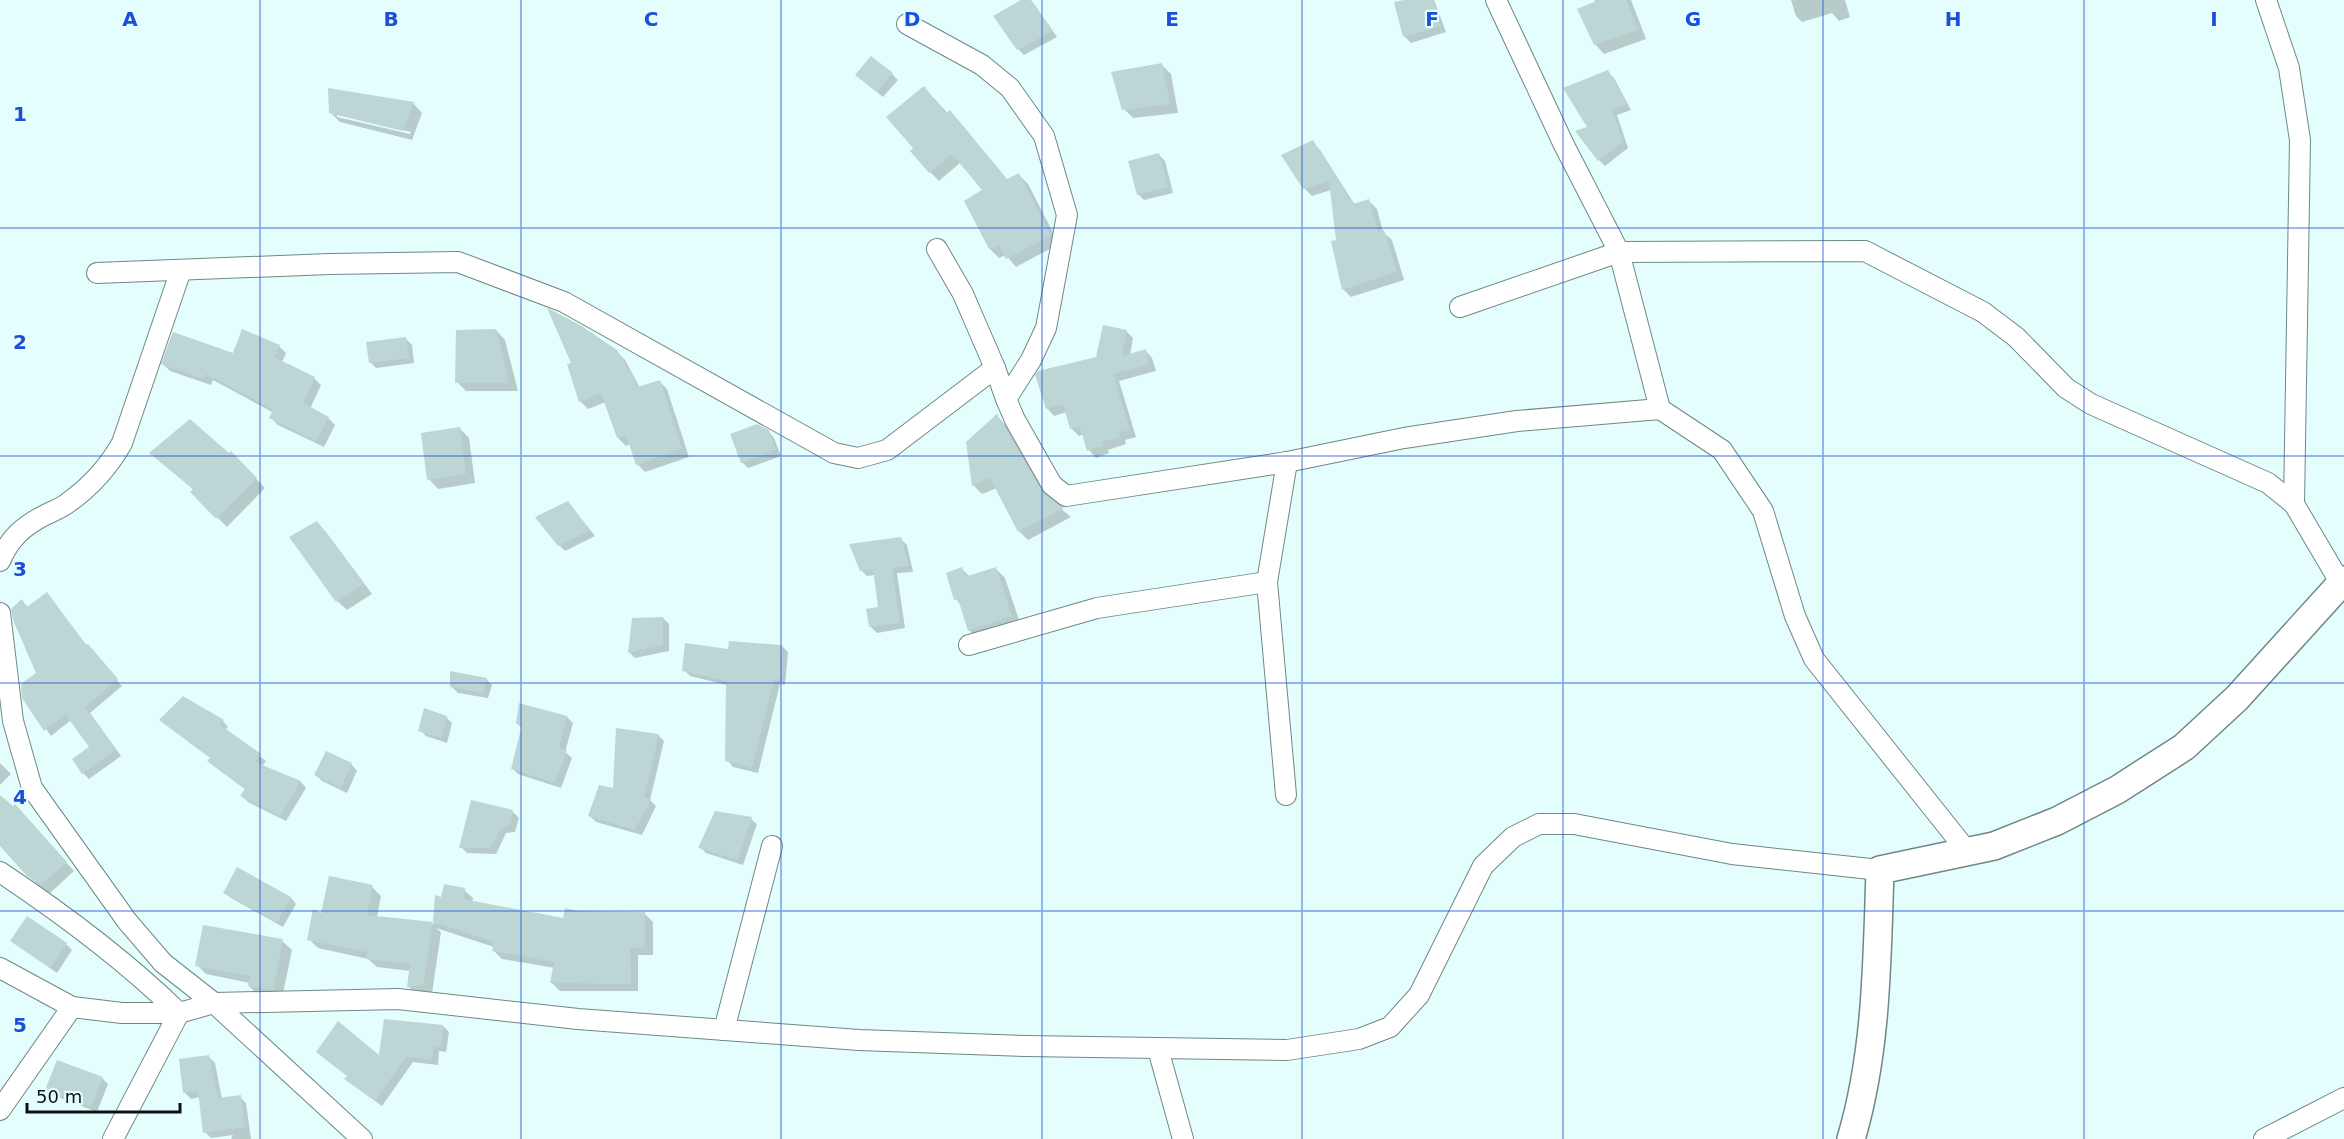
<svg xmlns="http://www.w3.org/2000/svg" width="2344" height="1139" font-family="'DejaVu Sans',sans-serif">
<rect width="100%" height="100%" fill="#e4fefd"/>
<g fill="#0003" fill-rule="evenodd">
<path d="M1024,0H1030L1034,4L1057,37L1024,55L1018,49Z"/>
<path d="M1412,0H1434L1446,32L1411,43L1405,37L1396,3Z"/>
<path d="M1595,0H1631L1646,39L1604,54L1595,44Z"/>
<path d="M1791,0H1845L1850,17L1839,21L1832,13L1802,22L1796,16Z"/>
<path d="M1161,64L1171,74L1178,113L1133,118L1124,109Z"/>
<path d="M1608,72L1614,78L1631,110L1617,115L1628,148L1605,166L1599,160L1589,128Z"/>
<path d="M892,74L898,80L883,97L863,81Z"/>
<path d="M933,97L1007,180L1019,175L1028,184L1059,244L1016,267L1006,255L999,258L990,249L966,201L984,190L961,162L939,181L930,172Z"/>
<path d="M413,103L422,113L412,140L340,122L331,113ZM337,114L411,132L410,134L337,117Z"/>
<path d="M1312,142L1320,150L1355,205L1369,201L1377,209L1383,232L1392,240L1404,280L1351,297L1344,290L1333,242L1337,241L1331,190L1312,196L1304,188Z"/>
<path d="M1159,155L1165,161L1173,193L1144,200L1138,194Z"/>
<path d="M496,330L505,340L518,391H466L457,382Z"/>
<path d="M1126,331L1133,338L1130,355L1145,350L1152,358L1156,371L1119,381L1136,437L1125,440L1126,444L1108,450L1109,453L1096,458L1089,450L1084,434L1079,436L1071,428L1067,412L1054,416L1047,408Z"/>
<path d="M406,339L412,345L414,363L376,368L370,362Z"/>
<path d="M279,346L286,353L282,362L314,378L321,385L310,409L328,418L335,425L324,447L278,425L271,418L274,413L213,380L211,385L170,371L163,364L233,355Z"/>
<path d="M616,351L625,360L640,388L659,381L667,389L689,457L645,472L637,464L630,444L626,446L618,438L606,402L588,409L580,401Z"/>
<path d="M997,416L1006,426L1048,498L1071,517L1028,540L1019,531L997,488L982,494L973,485Z"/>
<path d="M460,429L469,438L475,483L438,489L429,479Z"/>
<path d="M768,431L774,438L781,456L748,468L742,462Z"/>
<path d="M151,453H231L265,488L227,527L192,492L194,490Z"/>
<path d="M568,503L595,536L565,551L559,545Z"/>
<path d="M317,523L326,532L372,594L347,610L337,601Z"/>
<path d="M901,539L907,545L913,572L897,573L905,628L877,633L871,627L880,608L875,575L867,576L861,570Z"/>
<path d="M962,569L970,577L996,569L1005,578L1021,626L978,639L969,630L961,605L956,599Z"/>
<path d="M47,594L87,646L122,686L90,713L121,756L89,779L83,773L91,748L71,720L51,736L24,697L38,674L22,601L29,608Z"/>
<path d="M663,618L669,624V651L635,658L630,653Z"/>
<path d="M782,646L788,652L785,685L780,684L758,773L733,767L727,760V685L690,676L684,670L730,650Z"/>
<path d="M486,679L492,685L488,698L458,693L452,687Z"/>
<path d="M446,717L452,723L447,743L426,736L420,730Z"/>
<path d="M567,717L573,723L565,752L572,758L561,788L518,774L512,768L523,729L517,723Z"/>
<path d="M161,720L223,721L228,727L225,730L266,761L262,766L301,782L306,788L286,821L248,802L242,796L246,790L215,767L209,761L211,758Z"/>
<path d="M658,735L664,741L650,800L656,806L642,835L596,822L590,816L615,790Z"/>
<path d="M326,753L352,765L357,771L347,793L322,781L316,775Z"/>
<path d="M0,763L11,774L0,785Z"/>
<path d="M0,797L23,815L74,871L50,893L38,885L0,843Z"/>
<path d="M513,812L519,818L515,832L506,833L496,854L467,853L461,847Z"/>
<path d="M751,819L757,824L743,865L706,853L700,847Z"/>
<path d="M238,869L291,898L296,904L283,927L231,898L225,892Z"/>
<path d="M372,887L381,896L377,917L434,924L436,897L443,898L464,890L473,898L472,902L564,919L578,912L645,914L653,922V955H638V991H560L552,983L555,968L502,959L494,951V947L436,928L441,932L432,993L417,995L408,986L410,971L377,967L368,959L318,948L309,939L322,915Z"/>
<path d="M12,941L66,944L72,950L57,973Z"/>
<path d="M282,941L292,950L282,998L258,995L249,986L250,983L206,974L197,965Z"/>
<path d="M443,1026L449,1032L446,1052L439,1051L438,1065L413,1062L382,1106L352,1084L348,1076Z"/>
<path d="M209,1057L215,1063L222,1099L240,1097L246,1103L251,1139H231L233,1135L211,1138L205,1132L200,1097L191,1099L185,1093L180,1061Z"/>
<path d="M102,1078L108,1084L97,1112L53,1095L47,1089Z"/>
</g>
<g fill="#bcd6d5">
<path d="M1021,0H1031L1053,31L1017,50L993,16Z"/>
<path d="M1404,0H1433L1441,26L1403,37L1394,2Z"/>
<path d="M1599,0H1626L1638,30L1594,45L1577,9Z"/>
<path d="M871,56L893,73L877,92L855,75Z"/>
<path d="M1162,63L1170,104L1122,110L1111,72Z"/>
<path d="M1608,70L1627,104L1612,109L1623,142L1598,161L1575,131L1587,127L1563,88Z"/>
<path d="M924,86L946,114L950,110L1007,179L1019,173L1051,236L1006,259L999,245L989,249L964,201L982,190L952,154L929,173L910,151L913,148L886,117Z"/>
<path d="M328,88L414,102L403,131L329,113Z"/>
<path d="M1313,140L1353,204L1369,199L1378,232L1384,230L1397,272L1342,290L1331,241L1336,240L1329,181L1303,189L1281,155Z"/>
<path d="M1159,153L1168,187L1137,195L1128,161Z"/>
<path d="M547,308L580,325L617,350L638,387L660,380L682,449L636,465L626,435L617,438L601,393L579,402L567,364L571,363Z"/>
<path d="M1103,325L1127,330L1122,356L1146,349L1149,364L1113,374L1130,430L1119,433L1120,437L1102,442L1103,446L1087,451L1080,427L1070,429L1063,404L1046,409L1035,375L1038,371L1096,357Z"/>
<path d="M242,329L280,345L274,357L315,377L303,403L329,417L316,441L269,418L273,410L206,374L204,379L161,364L173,332L233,353Z"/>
<path d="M496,329L509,383H455L456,330Z"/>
<path d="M406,337L409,358L369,363L366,342Z"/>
<path d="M997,414L1042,491L1064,508L1018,532L990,478L972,486L966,442Z"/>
<path d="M190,419L229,453L231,451L257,478L216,519L190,492L193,489L149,453Z"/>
<path d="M757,424L769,430L776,450L741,463L730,434Z"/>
<path d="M460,427L466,474L427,480L421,433Z"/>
<path d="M568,501L590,530L558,546L535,517Z"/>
<path d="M317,521L364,584L336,602L289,537Z"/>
<path d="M901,537L909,566L892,568L900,623L869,627L866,609L878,607L873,569L860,571L849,544Z"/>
<path d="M962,567L965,577L996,567L1012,616L968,631L958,599L954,600L946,573Z"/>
<path d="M47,592L86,645L88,644L118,679L85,707L116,750L82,774L72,759L89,747L65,714L44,731L22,698L21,684L36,673L13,620L11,609L22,599L27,607Z"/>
<path d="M663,617V645L628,653L632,618Z"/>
<path d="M729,641L782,645L780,679H774L752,768L725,761L726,681L682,671L685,643L728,649Z"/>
<path d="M450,671L487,678L483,693L450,687Z"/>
<path d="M183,696L224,720L219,724L261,754L255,762L301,781L280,816L240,796L245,789L207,761L210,758L159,720Z"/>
<path d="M519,703L567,716L559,748L567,751L555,783L511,769L522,725L516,724Z"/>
<path d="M424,708L447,716L441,738L418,731Z"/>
<path d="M616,728L659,734L644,797L651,799L635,830L588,816L599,785L613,788Z"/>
<path d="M326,751L352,763L341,788L314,775Z"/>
<path d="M0,795L13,806L15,804L67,862L41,885L27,876L0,846Z"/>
<path d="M471,800L513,810L509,826L501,828L490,848H459Z"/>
<path d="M715,811L752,817L738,860L698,848Z"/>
<path d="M237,867L291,897L277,923L223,893Z"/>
<path d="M329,876L373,885L367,915L433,922L423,985L407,987L410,964L366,959L367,952L307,940L313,909L321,913Z"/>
<path d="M444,884L465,888L463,899L563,918L565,908L578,911L645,912V947L630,948L631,984L550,983L554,962L492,951L494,942L433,922L435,895L441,897Z"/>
<path d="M27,916L67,943L50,968L10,941Z"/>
<path d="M203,925L283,939L273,990L248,986L250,976L195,966Z"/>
<path d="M384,1019L443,1025L441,1047L434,1046L432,1060L406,1057L375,1101L344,1079L347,1076L316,1052L338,1021L379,1055Z"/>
<path d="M209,1055L218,1098L241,1095L245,1127L203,1133L198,1091L183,1093L179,1059Z"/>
<path d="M57,1060L103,1077L91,1107L45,1090Z"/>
</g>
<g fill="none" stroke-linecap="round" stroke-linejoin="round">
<defs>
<g id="street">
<path d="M1496,0L1564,145L1619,252L1660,409"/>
<path d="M2266,0L2289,68L2300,140L2294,504"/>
<path d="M907,24L982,65L1010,88L1044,136L1067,215L1046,328L1031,360L1006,399L1015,420L1052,485L1066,496L1287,462L1404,438L1517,421L1660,409L1722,450L1763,511L1795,616L1814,659L1967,851"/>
<path d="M937,249L963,294L995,368L1006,399"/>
<path d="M97,273L330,264L458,262L564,302L834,453L858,458L887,450L995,368"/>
<path d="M1460,307L1619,252L1865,251L1983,312L2016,337L2066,388L2091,404L2268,483L2294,504L2344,589"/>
<path d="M0,561C10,538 22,527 45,515C53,511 62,508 69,502C90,487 109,466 122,443L181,270"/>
<path d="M0,613L13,721L32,788L127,921L163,963L214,1003L362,1139"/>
<path d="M969,645L1097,608L1267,582"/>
<path d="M1286,795L1267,582L1287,462"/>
<path d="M0,872C63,914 125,960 179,1013"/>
<path d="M0,968L72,1007L122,1013H179L214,1003L398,999L578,1019L859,1040L1026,1046L1287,1050L1359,1039L1390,1027L1419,995L1483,866L1513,837L1539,824H1574L1732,854L1880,870"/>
<path d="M724,1030L772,846"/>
<path d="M1158,1049L1183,1139"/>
<path d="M0,1110L72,1007"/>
<path d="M113,1139L179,1013"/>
<path d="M2264,1139L2344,1098"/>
</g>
<path id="secondary" d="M1851,1139C1877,1052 1877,960 1880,870L1994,846L2057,821L2117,790L2184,747L2237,698L2344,580"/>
</defs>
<use href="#street" stroke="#6f8886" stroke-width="22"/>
<use href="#secondary" stroke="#6f8886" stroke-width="30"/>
<use href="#street" stroke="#fff" stroke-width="20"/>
<use href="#secondary" stroke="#fff" stroke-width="27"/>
</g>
<path fill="none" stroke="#1d4ed8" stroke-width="1.5" stroke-opacity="0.55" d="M260,0V1139M521,0V1139M781,0V1139M1042,0V1139M1302,0V1139M1563,0V1139M1823,0V1139M2084,0V1139M0,228H2344M0,456H2344M0,683H2344M0,911H2344"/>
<g font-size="20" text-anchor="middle" font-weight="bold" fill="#1d4ed8" stroke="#e4fefd" stroke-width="4.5" stroke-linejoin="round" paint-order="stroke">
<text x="130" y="26">A</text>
<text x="391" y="26">B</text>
<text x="651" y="26">C</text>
<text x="912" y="26">D</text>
<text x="1172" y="26">E</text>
<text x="1432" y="26">F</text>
<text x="1693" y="26">G</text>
<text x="1953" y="26">H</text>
<text x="2214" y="26">I</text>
<text x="20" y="121">1</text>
<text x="20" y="349">2</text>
<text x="20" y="576">3</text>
<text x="20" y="804">4</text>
<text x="20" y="1032">5</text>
</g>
<path d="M27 1103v9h153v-9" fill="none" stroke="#0a1313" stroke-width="3"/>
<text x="36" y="1103" font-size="18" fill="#0a1313" stroke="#e4fefd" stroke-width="4.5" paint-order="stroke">50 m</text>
</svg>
